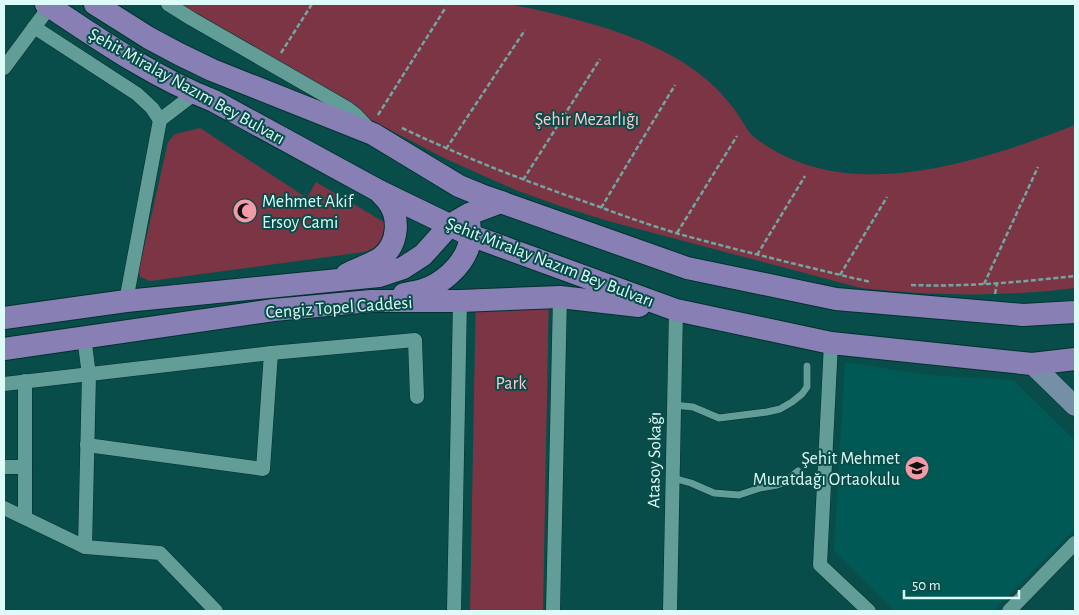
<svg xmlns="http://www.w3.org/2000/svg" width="1079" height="615" font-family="'Alegreya Sans',sans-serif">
<rect width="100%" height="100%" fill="#084d49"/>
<path fill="#005955" d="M845,362L927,375L1013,380L1075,440V529L993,611H895L834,550Z"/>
<g fill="#7c3544">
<path d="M174,4C245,4 316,4 386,4C412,4 438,4 463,4C476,4 489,3 502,4C521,5 540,11 559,15C614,29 673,47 715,87C724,96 732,106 739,116C744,123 747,131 753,136C845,209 979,162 1075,125V288C1002,297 934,296 861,288L608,221L563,207L518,191L446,159L365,117Z"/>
<path d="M200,128L307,198L316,182L384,222C385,238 380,247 364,252L150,281L140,277L139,270L168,142L175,134Z"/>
<path d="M476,288L549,290L543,611H470Z"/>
</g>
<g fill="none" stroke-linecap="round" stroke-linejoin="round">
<defs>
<g id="lane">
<path d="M674,405L693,407L719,418L767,412L780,409L792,402L802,394L807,387V366"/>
<path d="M673,478L691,483L714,493L739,495L760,488L777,485L785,482L798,471"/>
</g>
<g id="street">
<path d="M168,4L192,19L347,108L356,115L369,129"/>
<path d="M34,27L137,94L152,108L160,120"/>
<path d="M4,68L50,6"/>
<path d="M126,301L160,120L194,94"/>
<path d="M84,337L89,375L85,547"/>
<path d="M831,343L820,565L869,611"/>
<path d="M4,384L271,353L415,340L417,397"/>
<path d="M87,445L263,469L271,353"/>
<path d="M4,467H25"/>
<path d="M4,508L85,547L160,553L216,611"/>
<path d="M25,517V381"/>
<path d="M454,611L460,301"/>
<path d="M553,611L560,297"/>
<path d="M670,611L676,310"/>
<path d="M1009,611L1075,543"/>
</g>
<path id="secondary" d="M1032,364L1075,406"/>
<g id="primary">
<path d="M46,4C100,40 153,77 214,101L379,191L470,235L676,310L831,343L1032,364L1075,359"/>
<path d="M95,4L149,38L179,54L212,70L373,134L459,186L481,195L687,268L836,299L1023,315L1075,312"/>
<path d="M347,274C357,269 374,263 382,257C399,243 400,216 387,200C384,197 381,194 379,191"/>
<path d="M404,294C410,293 417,292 423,290C442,284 462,266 468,248C471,239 470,229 469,220"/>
<path d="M4,318L126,301L379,276L403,268L423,255L450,225L469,214L501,202"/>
<path d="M4,349L274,310L371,301H460L560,297L639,306"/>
</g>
</defs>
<use href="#lane" stroke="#00312e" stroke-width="8"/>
<use href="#street" stroke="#00312e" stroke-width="15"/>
<use href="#secondary" stroke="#00312e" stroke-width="21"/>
<use href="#primary" stroke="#00312e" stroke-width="24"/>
<g stroke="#73a5a1" stroke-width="2.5" stroke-dasharray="5 2.5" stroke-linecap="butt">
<path d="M281,53L312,4"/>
<path d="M378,115L446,7"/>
<path d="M402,128C467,159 533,184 600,207C626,217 653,226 679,234C737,250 795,264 853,278L871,282"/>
<path d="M446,149L525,30"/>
<path d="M523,180L600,59"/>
<path d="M601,208L675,85"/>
<path d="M677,233L737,136"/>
<path d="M757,255L805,176"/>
<path d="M840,275L887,197"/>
<path d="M984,284L1038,167"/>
<path d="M911,285C966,287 1021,282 1075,276"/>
<path d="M995,294L997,283"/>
</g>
<use href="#lane" stroke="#629d98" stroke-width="7"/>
<use href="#street" stroke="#629d98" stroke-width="14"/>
<use href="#secondary" stroke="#758fa7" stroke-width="20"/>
<use href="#primary" stroke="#8880b5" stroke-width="22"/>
</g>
<defs>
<symbol id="mosque-disc" viewBox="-11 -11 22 22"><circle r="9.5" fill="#f39aa9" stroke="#084d49"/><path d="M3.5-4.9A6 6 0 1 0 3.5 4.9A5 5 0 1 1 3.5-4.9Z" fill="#111"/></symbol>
<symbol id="school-disc" viewBox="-11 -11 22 22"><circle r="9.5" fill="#f39aa9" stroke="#084d49"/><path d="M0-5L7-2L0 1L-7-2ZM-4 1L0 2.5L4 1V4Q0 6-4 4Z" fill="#111"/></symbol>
</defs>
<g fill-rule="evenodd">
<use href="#mosque-disc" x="231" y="197" width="28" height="28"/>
<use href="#school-disc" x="903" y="454" width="28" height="28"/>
</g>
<g text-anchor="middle" stroke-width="4" stroke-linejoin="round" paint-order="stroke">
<g font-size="18" fill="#ddfbf8" stroke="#084d49">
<text transform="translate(187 86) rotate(29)" y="6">Şehit Miralay Nazım Bey Bulvarı</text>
<text transform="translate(550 262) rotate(21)" y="6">Şehit Miralay Nazım Bey Bulvarı</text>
<text transform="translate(339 307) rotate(-4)" y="6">Cengiz Topel Caddesi</text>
<text transform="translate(654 460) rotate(-89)" y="6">Atasoy Sokağı</text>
</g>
<g font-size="18" fill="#fec6ce" stroke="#084d49">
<text x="587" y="125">Şehir Mezarlığı</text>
<text x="511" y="389">Park</text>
</g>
<g font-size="18" fill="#ddfbf8" stroke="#084d49" text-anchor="start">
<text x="262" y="207">Mehmet Akif<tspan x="262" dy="21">Ersoy Cami</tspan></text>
<text x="900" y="464" text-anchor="end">Şehit Mehmet<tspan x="900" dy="21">Muratdağı Ortaokulu</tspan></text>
</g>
</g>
<rect width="1079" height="615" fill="none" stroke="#ddfbf8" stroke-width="10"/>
<path d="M904 590v8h115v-8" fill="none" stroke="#ddfbf8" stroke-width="2.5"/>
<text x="912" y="590" font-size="15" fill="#ddfbf8" stroke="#084d49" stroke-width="4" paint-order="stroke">50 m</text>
</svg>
